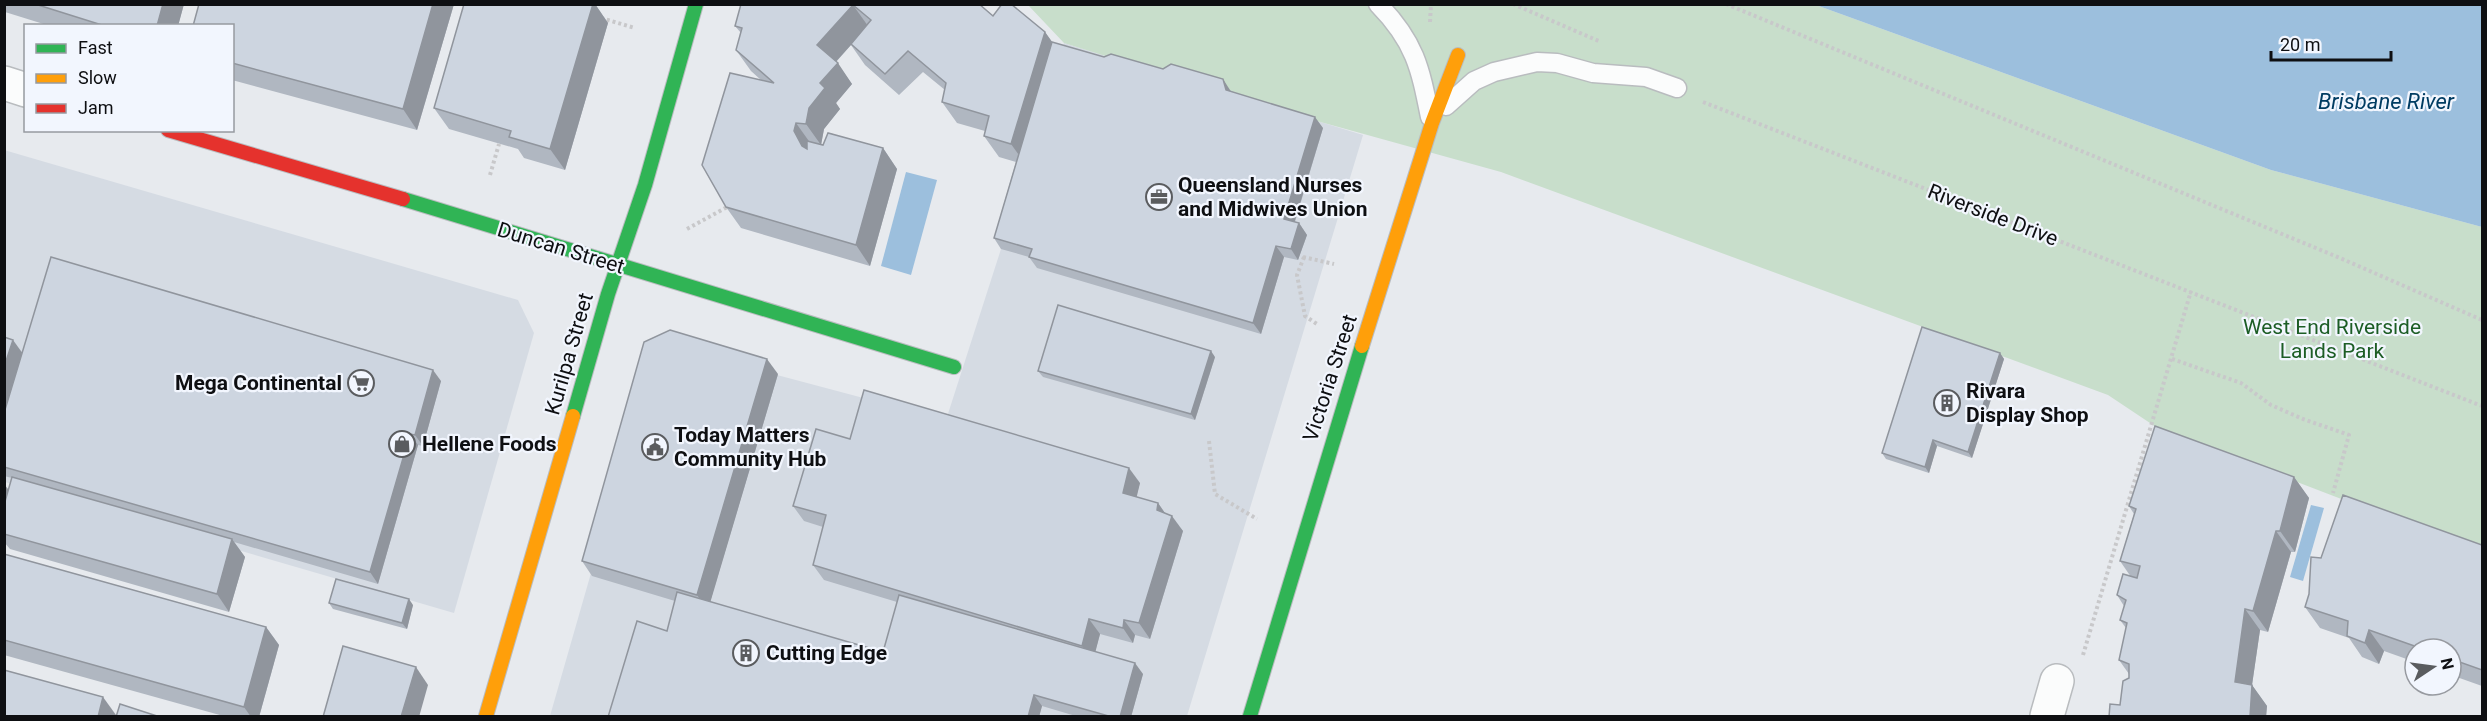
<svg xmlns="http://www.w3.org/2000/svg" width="2487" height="721" font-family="Roboto,sans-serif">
<rect width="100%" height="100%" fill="#e7eaee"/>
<g fill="#d5dbe3">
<path d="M1064,43L1363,135L1187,716H550L657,343L946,420L1001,249Z"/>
<path d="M4,150L518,300L534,333L454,613L5,482Z"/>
</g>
<path fill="#c8decb" d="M1028,5H1816L2271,170L2482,227V553L2159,429L2108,395L1501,172L1288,113L1064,43Z"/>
<g fill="#9cbfdd">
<path d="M1816,5H2482V227L2271,170Z"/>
<path d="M906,172L937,180L911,275L881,266Z"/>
<path d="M2311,505L2324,508L2303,581L2290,577Z"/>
</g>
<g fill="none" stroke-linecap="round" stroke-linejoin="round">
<defs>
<g id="lane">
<path d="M1378,4C1415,42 1420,67 1430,117"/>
<path d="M1446,106L1474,81L1494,72L1537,62L1557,63L1593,73L1646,77L1677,88"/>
</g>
<g id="street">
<path d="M4,83L26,90"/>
<path d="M2047,716L2057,681"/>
</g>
<g id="fast">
<path d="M403,199L954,367"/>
<path d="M573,416L608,294L645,185L696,4"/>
<path d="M1250,716L1362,346"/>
</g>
<g id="slow">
<path d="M1362,346L1432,123L1458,55"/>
<path d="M486,716L573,416"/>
</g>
<path id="jam" d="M168,130L403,199"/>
</defs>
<use href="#lane" stroke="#b9bcbf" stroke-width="21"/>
<use href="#street" stroke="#b9bcbf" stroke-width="36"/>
<use href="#fast" stroke="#b9bcbf" stroke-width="16"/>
<use href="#slow" stroke="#b9bcbf" stroke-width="16"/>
<use href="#jam" stroke="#b9bcbf" stroke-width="16"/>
<g stroke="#c8c8ca" stroke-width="4" stroke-dasharray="3 3" stroke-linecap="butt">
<path d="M1513,4L1601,42"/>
<path d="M1726,4L2340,258L2482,320"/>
<path d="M601,18L635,28"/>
<path d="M1430,22L1431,4"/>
<path d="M1703,102L2482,406"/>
<path d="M490,175L499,144"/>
<path d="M687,229L729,206"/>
<path d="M1303,257L1334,264"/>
<path d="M1304,257L1297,275L1305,316L1317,324"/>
<path d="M2172,359L2241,383L2271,405L2303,419L2349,435L2333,493"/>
<path d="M1209,441L1215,494L1257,519"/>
<path d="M2083,655L2191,291"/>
</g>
<use href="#lane" stroke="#fbfcfc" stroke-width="18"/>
<use href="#street" stroke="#fbfcfc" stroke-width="33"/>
<use href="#fast" stroke="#30b455" stroke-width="14"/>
<use href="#slow" stroke="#ff9f0a" stroke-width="14"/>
<use href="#jam" stroke="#e5322d" stroke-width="14"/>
</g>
<g fill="#b0b7c1">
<path d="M4,4H184L178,26H50L5,12Z"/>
<path d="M454,4L417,130L232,80V26Z"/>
<path d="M464,4H595L608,23L565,170L524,158L518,149L449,129L434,108Z"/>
<path d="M741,4H980L993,16L1045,32L1052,42L1104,57L1230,90L1231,91L1323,128L1295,222L1299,223L1307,235L1298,260L1284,257L1261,334L1037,268L1029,257L1001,249L994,238L1016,162L999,157L984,136L985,131L957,123L942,102L945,90L923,72L899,95L865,65L851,45L836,62L852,84L836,103L840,109L824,129L821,145L883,148L897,169L870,266L741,228L726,207L761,80L751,71L736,50L741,33L735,26Z"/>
<path d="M4,337L22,353L441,381L423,446L418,445L378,584L234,542L245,557L229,612L10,549L4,542V484L9,490L12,478L4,476Z"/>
<path d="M2000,353L2004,359L1972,458L1937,446L1929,473L1886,459L1882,453Z"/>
<path d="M1215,357L1195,420L1043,377L1038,371Z"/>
<path d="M778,374L710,602L883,652L897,602L824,580L813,565L823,527L804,521L793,506L850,439L1140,483L1136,497L1158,503L1165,513L1183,531L1150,639L1135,635L1133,643L1100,634L1095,652L1143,674L1131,717H1079L1042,706L1039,717H608L667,631L675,601L592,576L582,561Z"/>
<path d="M2294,477L2309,498L2295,552H2291L2268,632L2260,630L2252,685L2267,706L2266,717H2109L2120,705L2129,678V674L2119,660L2126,628L2120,620L2124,606L2117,595L2131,577L2120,561L2134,514L2129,506Z"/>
<path d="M2482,545V686L2451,675V649H2415V662L2384,651L2379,664L2362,657L2349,638L2320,628L2305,607L2321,558Z"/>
<path d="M4,554L266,627L279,645L259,717H227L4,655Z"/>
<path d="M329,603L413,605L407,629L333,609Z"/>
</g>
<g fill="#90959d">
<path d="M163,4H184L178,26H157Z"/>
<path d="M433,4H454L417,130L403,109Z"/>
<path d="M593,4H595L608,23L565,170L550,149Z"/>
<path d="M853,5L868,26L832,66L817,45Z"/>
<path d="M1045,32L1060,53L1026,165L1011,144Z"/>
<path d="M838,63L852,84L836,103L840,109L824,129L821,145L806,124L809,108L820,83Z"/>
<path d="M1223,79L1230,90L1234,101L1226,90Z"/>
<path d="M1315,117L1323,128L1292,230L1284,219Z"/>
<path d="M796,123L811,144L809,152L802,146L794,131Z"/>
<path d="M883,148L897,169L870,266L856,245Z"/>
<path d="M1299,223L1307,235L1298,260L1291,249Z"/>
<path d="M1276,246L1284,257L1261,334L1253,323Z"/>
<path d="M13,340L26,358L4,426V367Z"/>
<path d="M1211,351L1215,357L1195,420L1191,414Z"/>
<path d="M2000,353L2004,359L1972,458L1968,452Z"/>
<path d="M767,359L778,374L708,610L697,595Z"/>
<path d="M433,370L441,381L423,446L415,435Z"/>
<path d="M410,434L418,445L378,584L370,572Z"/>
<path d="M1933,440L1937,446L1929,473L1925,467Z"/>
<path d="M1129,468L1140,483L1134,508L1123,493Z"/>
<path d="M2294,477L2309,498L2295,552L2280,531Z"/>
<path d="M4,484L9,491L4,508Z"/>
<path d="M1158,503L1169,519L1157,510Z"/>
<path d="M1172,516L1183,531L1150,639L1139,623Z"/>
<path d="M2276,531L2291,552L2268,632L2253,611Z"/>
<path d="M232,539L245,557L229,612L217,594Z"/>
<path d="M409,599L413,605L407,629L402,623Z"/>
<path d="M2245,609L2260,630L2252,685L2267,706L2266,717H2250L2235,682Z"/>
<path d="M1089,619L1100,634L1093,661L1082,646Z"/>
<path d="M1124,620L1135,635L1133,643L1123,628Z"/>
<path d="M266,627L279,645L259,717H251L244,707Z"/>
<path d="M2369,630L2384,651L2379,664L2365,643Z"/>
<path d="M1135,663L1143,674L1131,717H1120Z"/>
<path d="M416,667L428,685L419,717H401Z"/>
<path d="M1034,695L1042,706L1039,717H1028Z"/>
<path d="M103,697L116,715L115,717H98Z"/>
</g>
<g fill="#cdd5e0" stroke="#90959d" stroke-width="1.5">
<path d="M35,4H163L157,26H105Z"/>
<path d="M199,4H433L403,109L232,63V26H193Z"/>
<path d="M464,4H593L550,149L509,137L511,131L434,108Z"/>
<path d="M741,4H979L993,16L1002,4H1011L1045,32L1011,144L984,136L989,116L942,102L946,83L908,51L885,74L851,44L871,20L853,5L817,45L838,63L820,83L825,88L809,108L806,124L796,123L794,131L802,146L807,149V141L823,145L828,133L883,148L856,245L726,207L702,165L730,73L774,83L736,50L742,28L735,26Z"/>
<path d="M1052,42L1104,57L1111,54L1163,69L1171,64L1223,79L1226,90L1315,117L1284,219L1299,223L1291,249L1276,246L1253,323L1029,257L1032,249L994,238Z"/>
<path d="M51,257L433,370L415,435L410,434L370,572L4,467V413Z"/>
<path d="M1058,305L1211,351L1191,414L1038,371Z"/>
<path d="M1922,327L2000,353L1968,452L1933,440L1925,467L1882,453Z"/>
<path d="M670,330L767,359L697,595L582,561L644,342Z"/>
<path d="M4,337L13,340L4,367Z"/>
<path d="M864,390L1129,468L1123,493L1158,503L1157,510L1172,516L1139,623L1124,620L1123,628L1089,619L1082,646L813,565L826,515L793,506L816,429L850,439Z"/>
<path d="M2155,426L2294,477L2280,531H2276L2253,611L2245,609L2235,682L2252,685L2250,717H2109L2110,704L2120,705L2123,681L2129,678V664L2119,660L2127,623L2120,620L2126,600L2117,595L2123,574L2137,578L2140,566L2120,561L2136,509L2129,506Z"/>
<path d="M12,477L232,539L217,594L4,534V505Z"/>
<path d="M2343,495L2482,545V670L2451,659V649H2423L2369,630L2365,643L2347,636L2348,621L2305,607L2309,594L2311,557L2321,558Z"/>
<path d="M4,554L266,627L244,707L4,640Z"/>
<path d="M336,579L409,599L402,623L329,603Z"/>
<path d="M677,592L883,652L899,595L1135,663L1120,717H1112L1034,695L1028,717H608L637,621L667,631Z"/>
<path d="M343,646L416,667L401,717H323Z"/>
<path d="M4,670L103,697L98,717H4Z"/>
<path d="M120,704L160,717H116Z"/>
</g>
<defs>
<symbol id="office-ring" viewBox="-11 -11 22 22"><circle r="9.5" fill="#f2f6fe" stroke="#5a5c5f" stroke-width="1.5"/><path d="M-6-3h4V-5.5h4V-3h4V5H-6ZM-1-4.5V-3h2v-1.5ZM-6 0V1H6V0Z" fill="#5a5c5f"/></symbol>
<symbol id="supermarket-ring" viewBox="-11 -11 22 22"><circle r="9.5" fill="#f2f6fe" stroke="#5a5c5f" stroke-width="1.5"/><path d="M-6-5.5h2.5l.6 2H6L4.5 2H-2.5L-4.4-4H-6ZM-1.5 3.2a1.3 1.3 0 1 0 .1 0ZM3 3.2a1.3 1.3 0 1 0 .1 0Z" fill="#5a5c5f"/></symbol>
<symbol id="building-ring" viewBox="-11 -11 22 22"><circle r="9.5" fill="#f2f6fe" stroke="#5a5c5f" stroke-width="1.5"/><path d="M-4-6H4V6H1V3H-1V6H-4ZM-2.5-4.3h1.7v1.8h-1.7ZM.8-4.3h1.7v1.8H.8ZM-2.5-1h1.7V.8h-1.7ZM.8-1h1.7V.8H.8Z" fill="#5a5c5f"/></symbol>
<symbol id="shop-ring" viewBox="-11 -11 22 22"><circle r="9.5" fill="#f2f6fe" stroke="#5a5c5f" stroke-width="1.5"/><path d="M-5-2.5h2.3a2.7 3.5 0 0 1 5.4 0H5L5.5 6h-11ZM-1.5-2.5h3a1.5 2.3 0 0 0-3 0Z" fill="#5a5c5f"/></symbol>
<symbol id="civic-ring" viewBox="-11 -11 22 22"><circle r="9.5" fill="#f2f6fe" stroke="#5a5c5f" stroke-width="1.5"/><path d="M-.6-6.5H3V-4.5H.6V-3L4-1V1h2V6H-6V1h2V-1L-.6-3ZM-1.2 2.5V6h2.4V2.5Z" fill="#5a5c5f"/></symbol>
</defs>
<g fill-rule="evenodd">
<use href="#office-ring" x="1144" y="182" width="30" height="30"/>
<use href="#supermarket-ring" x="346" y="368" width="30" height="30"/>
<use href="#building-ring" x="1932" y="388" width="30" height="30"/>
<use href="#shop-ring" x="387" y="429" width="30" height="30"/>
<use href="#civic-ring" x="640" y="432" width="30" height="30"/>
<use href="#building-ring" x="731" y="638" width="30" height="30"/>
</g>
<g text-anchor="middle" stroke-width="4.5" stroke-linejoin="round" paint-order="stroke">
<g font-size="21" font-weight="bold" fill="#0e0f12" stroke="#f2f6fe" text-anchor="start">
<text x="1178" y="192">Queensland Nurses<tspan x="1178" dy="24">and Midwives Union</tspan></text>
<text x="342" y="390" text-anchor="end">Mega Continental</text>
<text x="1966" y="398">Rivara<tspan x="1966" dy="24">Display Shop</tspan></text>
<text x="674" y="442">Today Matters<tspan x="674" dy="24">Community Hub</tspan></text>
<text x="422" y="451">Hellene Foods</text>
<text x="766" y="660">Cutting Edge</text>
</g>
<g font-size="21" fill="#0e0f12" stroke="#f2f6fe">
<text transform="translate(1993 215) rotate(21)" y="7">Riverside Drive</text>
<text transform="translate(561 248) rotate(17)" y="7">Duncan Street</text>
<text transform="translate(569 354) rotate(-74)" y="7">Kurilpa Street</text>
<text transform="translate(1330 378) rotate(-72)" y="7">Victoria Street</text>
</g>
<g font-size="21" fill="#1c5d25" stroke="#f2f6fe">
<text x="2332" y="334">West End Riverside<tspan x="2332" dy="24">Lands Park</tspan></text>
</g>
<g font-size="22" font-style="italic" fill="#003c62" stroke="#f2f6fe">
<text x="2386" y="109">Brisbane River</text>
</g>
</g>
<rect width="2487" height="721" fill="none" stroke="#0e0f12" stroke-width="12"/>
<rect x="24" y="24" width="210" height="108" fill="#f2f6fe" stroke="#979aa0" stroke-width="1.5"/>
<rect x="36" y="44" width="30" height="9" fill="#30b455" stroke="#979aa0" stroke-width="1.5"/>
<text x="78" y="54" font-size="18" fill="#0e0f12">Fast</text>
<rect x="36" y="74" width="30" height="9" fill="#ff9f0a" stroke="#979aa0" stroke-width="1.5"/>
<text x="78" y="84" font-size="18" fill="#0e0f12">Slow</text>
<rect x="36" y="104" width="30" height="9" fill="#e5322d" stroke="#979aa0" stroke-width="1.5"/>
<text x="78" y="114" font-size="18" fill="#0e0f12">Jam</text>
<g transform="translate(2433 667) rotate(77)"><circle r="28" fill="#f2f6fe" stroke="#979aa0" stroke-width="1.5"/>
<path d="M0-4.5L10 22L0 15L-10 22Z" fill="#5a5c5f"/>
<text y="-9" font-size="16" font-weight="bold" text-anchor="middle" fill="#0e0f12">N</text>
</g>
<path d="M2271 51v9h120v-9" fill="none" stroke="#0e0f12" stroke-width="3"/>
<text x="2280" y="51" font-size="18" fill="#0e0f12" stroke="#f2f6fe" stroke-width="4.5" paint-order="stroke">20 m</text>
</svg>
